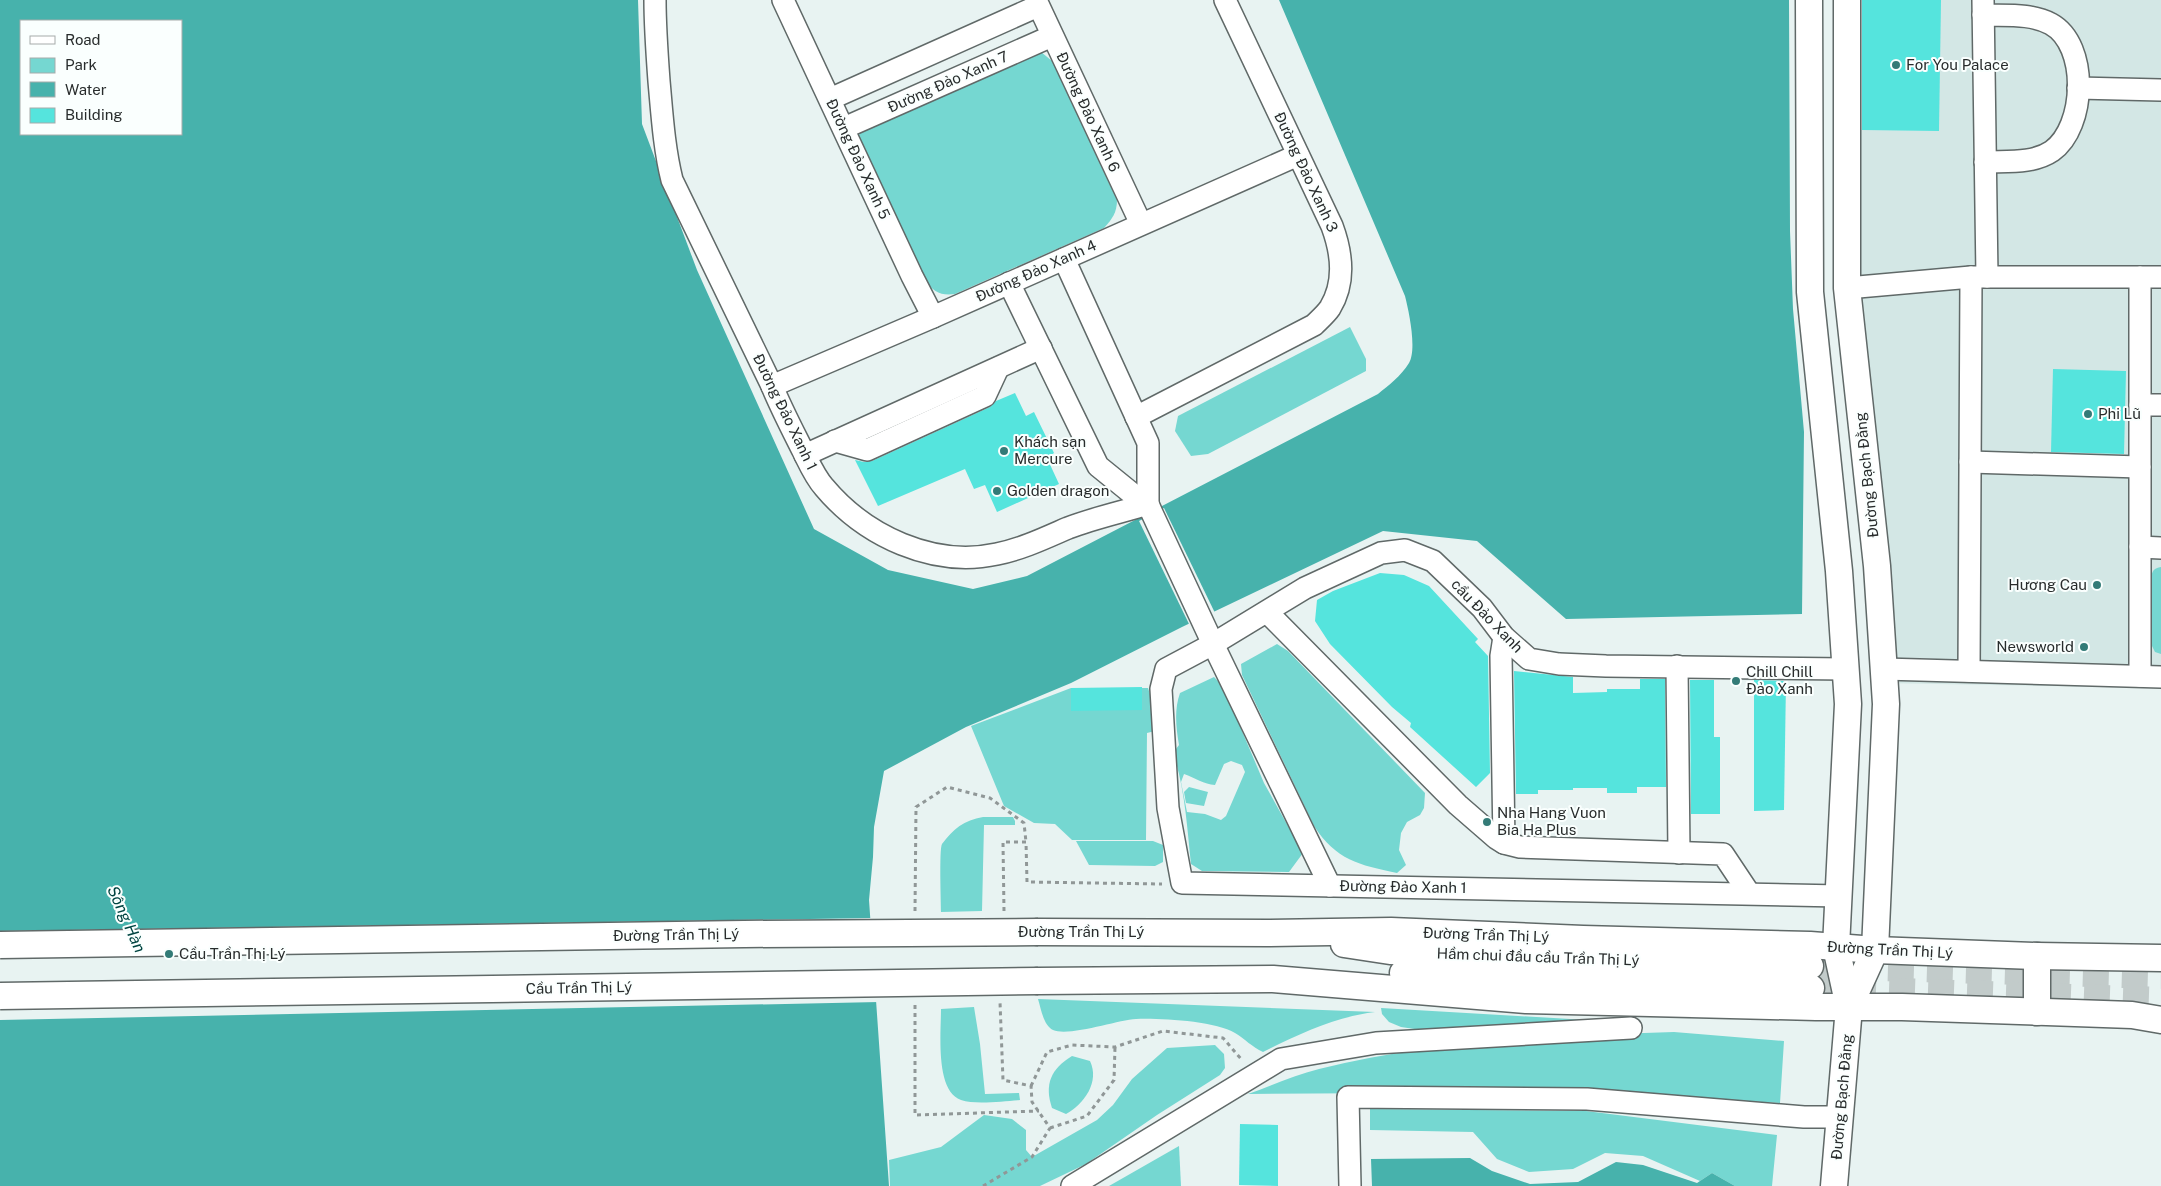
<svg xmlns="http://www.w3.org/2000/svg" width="2161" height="1186" font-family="'Public Sans',sans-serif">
<rect width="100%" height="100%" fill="#e8f3f2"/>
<path fill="#d3e7e5" d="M1842,0H2161V688L1882,683Z"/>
<g fill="#75d7d1" fill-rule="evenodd">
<path d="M1035,47L1052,61L1117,200C1117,213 1112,219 1104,228L955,294C941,296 933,292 925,280L858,138L863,125Z"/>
<path d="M1350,327L1366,359V371L1208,454L1191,456L1175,431L1178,416Z"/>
<path d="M2161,567V654L2155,652L2150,642L2151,578C2152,571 2154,568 2161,567Z"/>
<path d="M1277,644L1288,651L1425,793L1424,808L1420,815L1407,822L1401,833L1399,850L1406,865L1397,873C1359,865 1336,860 1314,826L1242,675L1241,664Z"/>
<path d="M1214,677L1223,686L1264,783L1303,853L1289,872L1202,871L1191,864C1187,827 1185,788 1173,753L1179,745C1176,727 1174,710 1180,693ZM1231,761L1242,765L1245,772L1226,816L1221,820L1205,814L1187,812L1181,782L1184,774C1195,778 1204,784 1215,785L1224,764Z"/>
<path d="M1071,688H1148L1160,725L1155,731L1147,733L1146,840H1072L1055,824L1034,823L1004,806L971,726Z"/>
<path d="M1189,787L1208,792L1204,806L1186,803L1184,792Z"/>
<path d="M983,817H1013L1015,821V825H984L982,911L941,912C941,902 939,849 942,844C953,829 964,820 983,817Z"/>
<path d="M1076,841H1153L1163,845V862L1155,866L1089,865Z"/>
<path d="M1038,999L1375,1012C1335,1017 1299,1034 1263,1052C1252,1047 1245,1039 1235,1033C1215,1021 1160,1018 1136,1019C1117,1020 1069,1037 1053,1030C1043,1025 1041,1008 1038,999Z"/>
<path d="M974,1007L980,1044L985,1094L1019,1093L1020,1100C1004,1101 976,1105 961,1100C935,1091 941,1033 941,1009Z"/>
<path d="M1381,1008L1604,1021L1462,1036L1401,1027L1389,1022L1382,1014Z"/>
<path d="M1674,1032L1784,1041L1780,1103L1586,1092L1248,1094C1271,1086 1295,1075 1319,1069C1436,1040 1555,1036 1674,1032Z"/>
<path d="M1215,1045L1224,1054L1225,1068L1220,1075L1157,1115L1086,1164L1040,1186H890L889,1160L941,1147L984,1115L1012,1119L1026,1130V1150L1032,1157L1097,1120L1113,1105L1132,1079L1167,1048Z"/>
<path d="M1072,1056L1090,1061C1100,1082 1084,1104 1066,1114L1052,1108C1044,1084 1051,1069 1072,1056Z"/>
<path d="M1370,1109L1586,1111L1777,1135L1772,1186H1735L1712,1173L1700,1181L1643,1156L1605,1153L1573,1169L1529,1172L1497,1159L1473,1132L1370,1130Z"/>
<path d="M1179,1146L1181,1186H1109Z"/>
</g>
<g fill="#47b2ac" fill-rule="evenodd">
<path d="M0,0H638L642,124L697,270L814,529L888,570L973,589L1027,576L1378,394C1389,385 1401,376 1409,363C1417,349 1409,312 1405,296L1279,0H1789L1790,231L1793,309L1804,432L1802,614L1566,619L1477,541L1383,531L1182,627L1071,683L966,727L884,771L874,827L873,857L869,900L889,1186H0ZM21,21H181V134H21Z"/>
<path d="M1470,1158L1492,1171L1530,1184L1578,1182L1616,1162L1643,1165L1697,1183L1712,1173L1735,1186H1372L1371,1159Z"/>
</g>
<g fill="#e8f3f2">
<path d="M1164,508L1215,613L1190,626L1139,521Z"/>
<path d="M873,918L879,1002L0,1020V931Z"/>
</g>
<g fill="#55e4dd">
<path d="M1862,0H1941L1939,131L1862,130Z"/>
<path d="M2053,369L2126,371L2124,454L2051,452Z"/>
<path d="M1015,393L1026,416L1034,412L1054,453L1047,458L1059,484L997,512L985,485L974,489L965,469L878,506L855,460L864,462L872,461L990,407L996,401Z"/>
<path d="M1380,573L1404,575L1429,586L1478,639L1475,642L1488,656L1490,773L1476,787L1410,727L1411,723L1392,707L1330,644L1315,621L1317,600L1333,591Z"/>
<path d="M1514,671L1573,677V693L1607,692V689H1640V679H1665L1666,787H1637V793H1607V788H1573V790H1538V794H1516Z"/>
<path d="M1690,680H1714V737H1720V814H1691Z"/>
<path d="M1754,680L1786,681L1784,810L1754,811Z"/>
<path d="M1142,687V710L1071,711V688Z"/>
<path d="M1240,1124L1278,1125V1186L1239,1185Z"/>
</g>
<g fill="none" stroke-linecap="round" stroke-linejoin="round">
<g stroke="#c2cbca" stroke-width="26" stroke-dasharray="26 13" stroke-linecap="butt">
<path d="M1810,966L2161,976"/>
<path d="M1811,988L2161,1000"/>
</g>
<defs>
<g id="minor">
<path d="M655,0C655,27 657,54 659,81C662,114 664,148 672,180L772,386C781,408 792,429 803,451C809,463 815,477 824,487C865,536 933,568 997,554C1022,549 1045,538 1068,528C1094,518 1122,512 1148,504"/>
<path d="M783,0L912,276L933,317"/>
<path d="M1036,0L1141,224"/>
<path d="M1983,0L1987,277"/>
<path d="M1983,15C2005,16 2031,13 2051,24C2089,45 2086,127 2052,151C2033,164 2007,161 1985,162"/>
<path d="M2078,88L2161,90"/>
<path d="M830,99L1038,6"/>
<path d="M844,128L1052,36"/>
<path d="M1064,259L1148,443V504L1152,513L1213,644L1330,886"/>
<path d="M2140,277V676"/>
<path d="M1009,283L1098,466L1135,496L1148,504"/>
<path d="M1847,288L1971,277H2161"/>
<path d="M772,386L933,317L1298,155"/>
<path d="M2140,405H2161"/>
<path d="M1136,417L1314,325C1319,320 1326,314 1330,308C1346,282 1342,253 1332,226L1225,0"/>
<path d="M835,441L867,450L985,396L998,368"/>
<path d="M805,455L1041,348"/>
<path d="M1970,462L2140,467"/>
<path d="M2140,547L2161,548"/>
<path d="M1267,612L1458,805L1496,838L1504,843L1520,847L1723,854L1749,893"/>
<path d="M1677,666L1679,853"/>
<path d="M1884,669L2161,677"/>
<path d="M1969,671L1971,277"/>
<path d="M1504,843L1501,656L1504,637"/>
<path d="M1840,896L1182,883L1168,808L1161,689L1166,669L1213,644L1305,588L1381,553L1405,550L1433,561L1482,608L1504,637L1529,659L1559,664L1606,666L1846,669"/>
<path d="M1072,1186L1281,1059L1376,1043L1631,1028"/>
<path d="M1350,1186L1348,1097L1587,1099L1804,1117H1840"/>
</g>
<g id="major">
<path d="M1809,0L1810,292L1839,571L1848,704L1836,947L1849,1007L1834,1186"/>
<path d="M1847,0V288L1877,566L1886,704L1875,950L1849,1007"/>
<path d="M1038,932L1267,933L1391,931L1583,939L1810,945L1875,950L2037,956L2161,958"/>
<path d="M1344,944L1390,951L1810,966"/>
<path d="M1403,973L1811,988"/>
<path d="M1038,981L1273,979L1526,1000L1816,1007H1902L2132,1015L2161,1020"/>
<path d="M2037,1012V956"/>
</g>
</defs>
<use href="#minor" stroke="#606968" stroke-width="24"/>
<use href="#major" stroke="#606968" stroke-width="29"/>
<g stroke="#909797" stroke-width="3" stroke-dasharray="4 4" stroke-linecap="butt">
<path d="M915,911L916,807L947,787L990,798L1024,823L1026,842"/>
<path d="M1004,911L1003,842H1026L1027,882L1162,884"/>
<path d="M915,1005V1115L1039,1111"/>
<path d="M1031,1086L1047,1052L1072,1045L1115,1047L1163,1031L1223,1038L1242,1060"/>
<path d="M1050,1128L1087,1116L1114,1080L1115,1047"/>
<path d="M983,1186L1032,1157L1050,1128L1032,1102L1031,1086L1003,1080L1000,1002"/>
</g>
<use href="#minor" stroke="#fff" stroke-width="21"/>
<use href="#major" stroke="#fff" stroke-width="26"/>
<defs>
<g id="major-bridge">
<path d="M0,945L744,934L1038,932"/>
<path d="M0,996L1038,981"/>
</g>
</defs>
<use href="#major-bridge" stroke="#606968" stroke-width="29" stroke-linecap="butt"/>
<use href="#major-bridge" stroke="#fff" stroke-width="26"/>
</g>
<g fill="#337b77" stroke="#fafffe" stroke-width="2">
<circle cx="1896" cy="65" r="5"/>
<circle cx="2088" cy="414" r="5"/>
<circle cx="1004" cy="451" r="5"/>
<circle cx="997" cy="491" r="5"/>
<circle cx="2097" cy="585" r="5"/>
<circle cx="2084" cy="647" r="5"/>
<circle cx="1736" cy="681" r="5"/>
<circle cx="1487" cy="822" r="5"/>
<circle cx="169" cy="954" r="5"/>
</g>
<g text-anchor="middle" stroke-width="4" stroke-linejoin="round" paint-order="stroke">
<g font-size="15" fill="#282c2c" stroke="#fafffe" text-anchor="start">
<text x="1906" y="70">For You Palace</text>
<text x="2098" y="419">Phi Lũ</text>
<text x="1014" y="447">Khách sạn<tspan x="1014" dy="17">Mercure</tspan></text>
<text x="1007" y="496">Golden dragon</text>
<text x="2087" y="590" text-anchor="end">Hương Cau</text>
<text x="2074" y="652" text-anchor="end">Newsworld</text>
<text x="1746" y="677">Chill Chill<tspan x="1746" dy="17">Đảo Xanh</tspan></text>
<text x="1497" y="818">Nha Hang Vuon<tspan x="1497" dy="17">Bia Ha Plus</tspan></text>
<text x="179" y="959">Cầu Trần Thị Lý</text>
</g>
<g font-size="15" fill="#282c2c" stroke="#fafffe">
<text transform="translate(948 82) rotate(-24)" y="5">Đường Đảo Xanh 7</text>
<text transform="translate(1088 112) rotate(65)" y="5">Đường Đảo Xanh 6</text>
<text transform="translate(858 159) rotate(65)" y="5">Đường Đảo Xanh 5</text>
<text transform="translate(1306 172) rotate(65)" y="5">Đường Đảo Xanh 3</text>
<text transform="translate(1036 271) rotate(-24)" y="5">Đường Đảo Xanh 4</text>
<text transform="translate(785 412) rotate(64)" y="5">Đường Đảo Xanh 1</text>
<text transform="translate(1867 475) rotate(-96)" y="5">Đường Bạch Đằng</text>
<text transform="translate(1487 616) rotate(46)" y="5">cầu Đảo Xanh</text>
<text transform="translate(1403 887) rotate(1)" y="5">Đường Đảo Xanh 1</text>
<text x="1081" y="937">Đường Trần Thị Lý</text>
<text transform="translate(676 935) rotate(-1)" y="5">Đường Trần Thị Lý</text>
<text transform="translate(1486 935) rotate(2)" y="5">Đường Trần Thị Lý</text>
<text transform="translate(1890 950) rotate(3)" y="5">Đường Trần Thị Lý</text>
<text transform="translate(1538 957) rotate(2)" y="5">Hầm chui đầu cầu Trần Thị Lý</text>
<text transform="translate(579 988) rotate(-1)" y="5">Cầu Trần Thị Lý</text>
<text transform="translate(1842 1097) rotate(-85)" y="5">Đường Bạch Đằng</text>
</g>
<g font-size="16" font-style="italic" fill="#004441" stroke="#fafffe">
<text transform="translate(127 919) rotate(66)" y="6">Sông Hàn</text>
</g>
</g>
<rect x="20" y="20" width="162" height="115" fill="#fafffe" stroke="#a6abaa"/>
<rect x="30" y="36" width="25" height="8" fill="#ffffff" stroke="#a6abaa"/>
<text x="65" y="45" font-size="15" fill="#282c2c">Road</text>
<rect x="30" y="58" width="25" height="15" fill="#75d7d1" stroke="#a6abaa"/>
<text x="65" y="70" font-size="15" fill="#282c2c">Park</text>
<rect x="30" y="82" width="25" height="15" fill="#47b2ac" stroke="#a6abaa"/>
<text x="65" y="95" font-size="15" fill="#282c2c">Water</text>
<rect x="30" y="108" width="25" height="15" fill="#55e4dd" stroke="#a6abaa"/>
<text x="65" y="120" font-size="15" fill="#282c2c">Building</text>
</svg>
